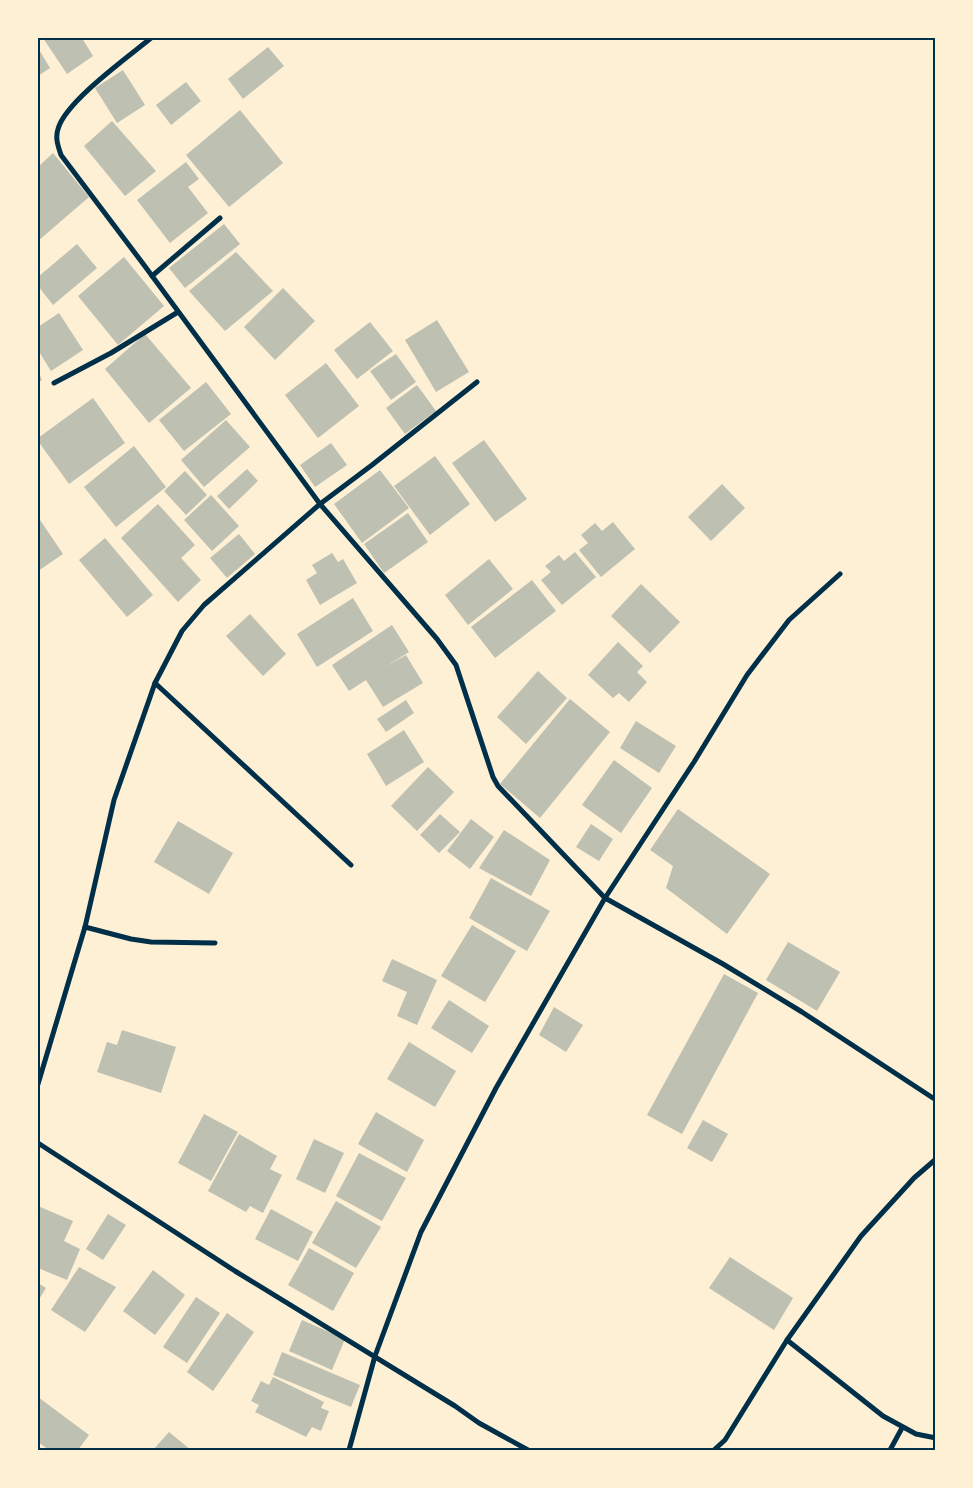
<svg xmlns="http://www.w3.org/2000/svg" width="973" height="1488" font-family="'DM Sans',sans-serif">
<rect width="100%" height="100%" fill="#fdf0d5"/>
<g fill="#bec0b2">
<path d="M43,38H82L93,56L67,74Z"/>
<path d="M268,47L284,66L243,99L228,79Z"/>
<path d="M38,48L50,68L38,76Z"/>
<path d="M123,70L145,105L117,123L95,88Z"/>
<path d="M186,82L201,101L171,125L156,105Z"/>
<path d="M240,110L283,163L229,207L186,155Z"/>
<path d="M112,121L156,171L125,196L84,146Z"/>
<path d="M53,153L89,197L38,241V167Z"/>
<path d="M186,162L199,179L188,187L208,213L170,243L137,200Z"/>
<path d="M224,224L240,244L185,288L169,268Z"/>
<path d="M77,244L97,268L53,305L38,286V277Z"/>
<path d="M236,252L273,291L225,331L189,291Z"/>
<path d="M124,257L164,306L118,345L78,296Z"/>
<path d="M283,288L315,321L275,360L244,327Z"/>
<path d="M59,313L83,350L51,371L38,350V327Z"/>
<path d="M437,320L469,372L436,392L405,340Z"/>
<path d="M370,322L393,351L357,379L334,350Z"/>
<path d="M145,334L191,388L149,423L105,369Z"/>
<path d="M396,354L416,382L391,400L370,371Z"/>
<path d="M326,363L359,406L318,438L285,395Z"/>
<path d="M38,371L42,380L38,383Z"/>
<path d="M206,382L231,414L184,451L159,420Z"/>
<path d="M417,385L436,411L405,434L386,408Z"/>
<path d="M93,398L125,443L69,484L38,441V438Z"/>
<path d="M226,420L250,447L204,487L181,460Z"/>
<path d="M484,440L527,499L495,522L452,463Z"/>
<path d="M331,443L347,465L315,487L300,465Z"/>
<path d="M134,446L166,487L116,527L84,487Z"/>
<path d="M435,456L470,504L430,535L394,486Z"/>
<path d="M247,469L258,481L229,509L217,496Z"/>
<path d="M380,470L409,508L362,543L334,504Z"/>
<path d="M185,471L207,495L186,515L164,491Z"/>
<path d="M722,484L745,508L711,541L688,517Z"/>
<path d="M211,495L239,526L212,551L184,520Z"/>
<path d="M158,504L195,545L181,558L201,580L178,602L121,538Z"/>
<path d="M408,513L428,542L384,573L364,544Z"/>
<path d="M38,517L63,554L38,571Z"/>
<path d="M613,522L635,549L601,577L579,550L588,543L581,535L595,523L602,531Z"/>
<path d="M239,534L255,554L227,578L210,558Z"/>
<path d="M105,538L153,595L127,617L79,560Z"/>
<path d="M575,552L596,577L562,605L541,580L551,572L545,566L559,555L564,561Z"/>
<path d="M332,553L338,562L343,559L357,583L320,605L306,580L317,573L312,565Z"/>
<path d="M489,559L513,589L468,625L445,595Z"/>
<path d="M532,580L556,611L495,658L471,627Z"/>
<path d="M641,584L680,622L650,653L611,616Z"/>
<path d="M353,598L373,631L317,667L297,634Z"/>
<path d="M250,614L286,654L263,676L226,636Z"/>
<path d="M392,625L409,652L385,667L406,655L423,683L383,707L366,680L349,691L332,665Z"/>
<path d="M618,642L643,666L637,672L647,682L629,702L619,693L613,698L588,675Z"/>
<path d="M538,671L567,698L526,744L497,717Z"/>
<path d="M570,699L610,732L540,818L500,784Z"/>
<path d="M406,700L414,713L386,732L377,719Z"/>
<path d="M636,721L676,746L659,773L620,748Z"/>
<path d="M404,730L424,762L386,786L367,754Z"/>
<path d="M614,760L652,788L621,833L582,805Z"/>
<path d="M428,767L454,792L417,831L391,806Z"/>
<path d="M678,809L770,874L727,934L666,888L673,866L650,850Z"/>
<path d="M440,814L460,832L439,853L420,835Z"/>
<path d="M471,819L494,837L470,869L447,851Z"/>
<path d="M178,821L233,853L209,894L154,862Z"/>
<path d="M591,824L613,839L599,861L576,847Z"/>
<path d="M504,830L550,860L531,896L479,868Z"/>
<path d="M491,878L550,911L527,951L469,918Z"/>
<path d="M472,925L516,951L485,1002L441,976Z"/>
<path d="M788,942L840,972L817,1011L766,980Z"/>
<path d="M392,959L437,980L417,1025L397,1016L407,992L382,981Z"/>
<path d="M724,974L758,993L682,1134L647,1115Z"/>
<path d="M449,1000L489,1026L472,1053L431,1028Z"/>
<path d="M554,1007L583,1025L566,1052L539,1035Z"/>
<path d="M122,1030L176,1047L161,1093L97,1072L107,1042L117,1045Z"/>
<path d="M409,1042L456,1071L435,1107L387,1079Z"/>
<path d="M376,1112L424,1140L407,1172L358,1144Z"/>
<path d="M204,1114L238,1132L211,1181L178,1163Z"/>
<path d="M703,1120L728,1134L712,1162L687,1148Z"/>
<path d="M239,1134L277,1156L270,1169L282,1175L263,1213L250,1206L246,1212L208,1191Z"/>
<path d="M314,1139L344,1153L325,1193L296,1179Z"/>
<path d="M359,1153L406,1178L382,1221L336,1196Z"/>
<path d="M336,1201L381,1227L356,1268L312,1243Z"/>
<path d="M38,1206L73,1221L64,1241L80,1249L67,1280L38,1268Z"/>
<path d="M271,1209L313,1232L298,1261L255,1239Z"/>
<path d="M108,1214L126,1225L103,1260L86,1249Z"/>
<path d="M309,1248L354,1273L333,1311L288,1285Z"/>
<path d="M730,1257L793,1298L774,1330L709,1288Z"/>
<path d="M79,1267L116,1287L85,1332L51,1310Z"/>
<path d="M153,1270L185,1295L155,1335L123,1311Z"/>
<path d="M38,1283L46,1288L38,1301Z"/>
<path d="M196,1297L220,1313L187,1363L163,1347Z"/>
<path d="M227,1313L254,1332L213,1391L187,1372Z"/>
<path d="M302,1320L345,1339L332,1370L289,1351Z"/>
<path d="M282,1352L360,1385L351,1407L273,1375Z"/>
<path d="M273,1377L324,1402L321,1408L329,1411L321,1431L312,1427L306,1437L255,1412L259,1405L251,1401L261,1381L269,1385Z"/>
<path d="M38,1397L89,1435L78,1450H49L38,1442Z"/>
<path d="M169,1432L191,1450H153Z"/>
</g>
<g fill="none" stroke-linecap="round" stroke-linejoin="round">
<g stroke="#003049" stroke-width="5">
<path d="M151,38C128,57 65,102 58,129C55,138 58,146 61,155L144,265L320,504L437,639L456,665L493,777L498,786L605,898L496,1088L421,1232L375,1356L349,1450"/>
<path d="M152,276L220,218"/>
<path d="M54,383L111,353L178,312"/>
<path d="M840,574L789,620L747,675L694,762L605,898L723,964L802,1012L936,1100"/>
<path d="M155,683L351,865"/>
<path d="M85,927L131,939L151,942L215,943"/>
<path d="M38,1084L85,927L114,800L155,683L182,631L204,605L320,504L372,465L477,382"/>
<path d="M38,1143L235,1271L455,1406L479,1423L528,1450"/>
<path d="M787,1340L883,1416L916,1434L936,1438"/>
<path d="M714,1450L725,1440L787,1340L861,1236L914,1178L936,1159"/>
<path d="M890,1450L902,1428"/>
</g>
</g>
<rect width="973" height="1488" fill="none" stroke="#fdf0d5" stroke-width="78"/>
<rect x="39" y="39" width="895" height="1410" fill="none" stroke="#003049" stroke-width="2"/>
</svg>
